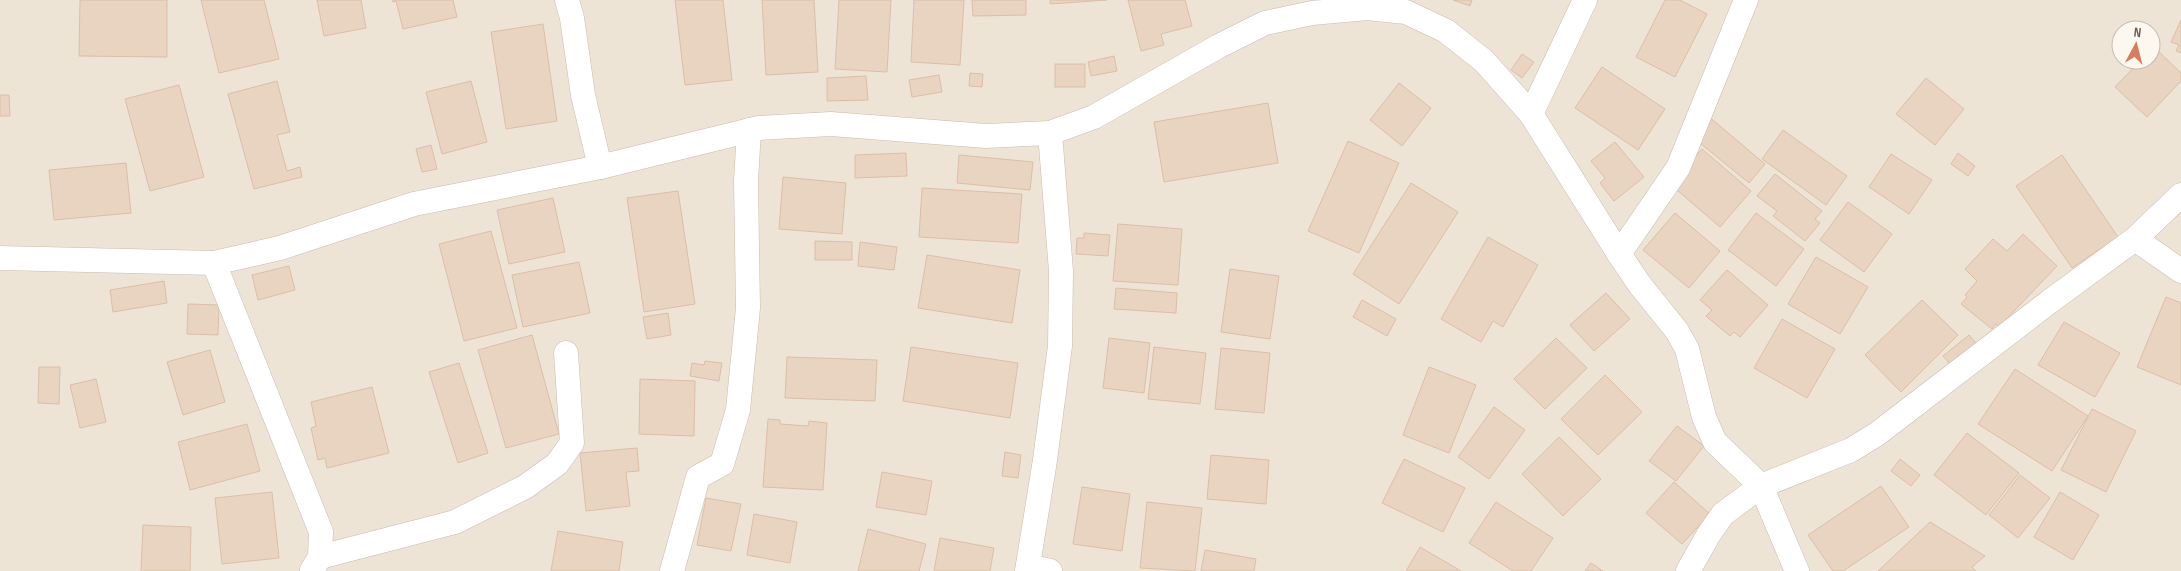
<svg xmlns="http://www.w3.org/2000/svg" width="2181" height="571" font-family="'Sofia Sans Condensed',sans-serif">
<rect width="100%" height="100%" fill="#faf4e9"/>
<path fill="#ede4d6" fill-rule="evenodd" d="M0,0H2181V571H0ZM2121,30H2151V60H2121Z"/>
<g fill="#e9d4c2" stroke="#dcbea7">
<path d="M80,0H167V57L79,56Z"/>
<path d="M201,0H264L279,59L219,73Z"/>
<path d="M317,0H361L366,28L324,36Z"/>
<path d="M392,0H453L457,17L403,29L396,1L393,2Z"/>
<path d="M675,0H723L732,80L685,85Z"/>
<path d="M762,0H814L818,72L766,75Z"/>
<path d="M839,0H891L887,72L835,69Z"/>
<path d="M914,0H964L960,65L911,62Z"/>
<path d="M972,0H1026V15L973,16Z"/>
<path d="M1050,0H1107L1050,4Z"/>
<path d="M1128,0H1185L1192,26L1161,34L1164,45L1141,51Z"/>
<path d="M1453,0H1472L1470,6Z"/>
<path d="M1665,0H1680L1707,14L1675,77L1636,57Z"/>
<path d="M2181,20V53L2176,51L2179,45L2171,42Z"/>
<path d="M543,24L557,121L506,129L491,32Z"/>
<path d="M2154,47L2181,73V81L2147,117L2115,87L2141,60H2151V50Z"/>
<path d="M1522,54L1534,62L1522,78L1511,70Z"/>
<path d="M1114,56L1117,71L1091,76L1088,62Z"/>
<rect x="1055" y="64" width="30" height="23"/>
<path d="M1602,67L1665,109L1638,150L1575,108Z"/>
<path d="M970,73L983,74L982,87L969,86Z"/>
<path d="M939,75L942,92L912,97L909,80Z"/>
<path d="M866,76L868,100L827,101V78Z"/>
<path d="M1926,78L1964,109L1935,145L1896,114Z"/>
<path d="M277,81L290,132L277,135L287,171L300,167L302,177L254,189L228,94Z"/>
<path d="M471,81L487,142L442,154L426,92Z"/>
<path d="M1399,83L1431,108L1402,146L1370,120Z"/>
<path d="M179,85L204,177L150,191L125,99Z"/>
<path d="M0,95H9L10,116H0Z"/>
<path d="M1268,103L1278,163L1164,182L1154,122Z"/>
<path d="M1708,116L1765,164L1749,183L1695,139Z"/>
<path d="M1783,130L1847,176L1826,205L1762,159Z"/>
<path d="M1348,141L1399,163L1359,253L1308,231Z"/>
<path d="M1615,142L1644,177L1614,201L1600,183L1605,178L1591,161Z"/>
<path d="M431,145L437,169L422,172L416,149Z"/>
<path d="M1702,149L1751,191L1720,227L1670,184Z"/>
<path d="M906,153L907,176L855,178V155Z"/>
<path d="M1958,153L1975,166L1968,176L1951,164Z"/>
<path d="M1891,154L1932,180L1909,214L1869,187Z"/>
<path d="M959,155L1033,162L1030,190L957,183Z"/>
<path d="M2062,155L2118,237L2072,268L2016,186Z"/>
<path d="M126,163L131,213L54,220L49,170Z"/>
<path d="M1775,174L1822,211L1815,219L1820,223L1805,241L1773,216L1777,211L1757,196Z"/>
<path d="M783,177L846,183L842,234L779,229Z"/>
<path d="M1411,183L1458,212L1399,304L1353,274Z"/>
<path d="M922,188L1022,194L1018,243L919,237Z"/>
<path d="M678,191L695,304L644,312L627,198Z"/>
<path d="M553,198L565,252L509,264L497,210Z"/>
<path d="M1848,202L1892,234L1864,272L1820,240Z"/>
<path d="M1675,213L1720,251L1689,288L1643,250Z"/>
<path d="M1756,213L1804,249L1776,286L1728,250Z"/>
<path d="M1118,224L1182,229L1178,285L1113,281Z"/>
<path d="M491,231L517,328L464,341L439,244Z"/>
<path d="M1084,233L1110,235L1108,256L1076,254L1077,238H1084Z"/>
<path d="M2023,234L2057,266L1999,327L1996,324L1992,329L1961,304L1967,297L1965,295L1977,281L1965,269L1993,239L2007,251Z"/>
<path d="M1488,237L1538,265L1503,327L1493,321L1481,342L1441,319Z"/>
<path d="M815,241L852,242V260H815Z"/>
<path d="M860,242L897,247L894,270L858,266Z"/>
<path d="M927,255L1020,270L1012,323L918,308Z"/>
<path d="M1816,257L1868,287L1840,334L1788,304Z"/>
<path d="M579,262L590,313L523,327L512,275Z"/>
<path d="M289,266L295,290L258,300L252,275Z"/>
<path d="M1230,269L1279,276L1270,339L1221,332Z"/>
<path d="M1727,270L1768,305L1740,337L1734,332L1730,336L1706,316L1712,310L1700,300Z"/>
<path d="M164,281L167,303L113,312L110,290Z"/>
<path d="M1116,288L1177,293L1176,313L1114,309Z"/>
<path d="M1606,293L1630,319L1594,351L1570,325Z"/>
<path d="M2166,297L2181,303V385L2137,367Z"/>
<path d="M1362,300L1396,319L1387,336L1353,317Z"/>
<path d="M1922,300L1958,335L1901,392L1865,355Z"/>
<path d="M188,304L219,305L218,335L187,334Z"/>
<path d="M668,313L671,335L647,339L643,317Z"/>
<path d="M1782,319L1835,349L1807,398L1754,368Z"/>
<path d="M2064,322L2120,353L2095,397L2038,365Z"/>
<path d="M532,335L559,434L506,448L478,350Z"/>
<path d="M1969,335L1980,348L1954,369L1943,356Z"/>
<path d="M1109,338L1150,343L1144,393L1103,388Z"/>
<path d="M1556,338L1587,368L1545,409L1514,379Z"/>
<path d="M911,347L1018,363L1010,418L903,401Z"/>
<path d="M1154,347L1206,353L1200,404L1148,399Z"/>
<path d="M1221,348L1270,353L1264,413L1215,409Z"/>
<path d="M210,350L225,402L183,415L167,362Z"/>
<path d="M787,357L877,360L875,401L785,398Z"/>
<path d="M705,361L722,363L719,381L690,376L692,363L704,365Z"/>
<path d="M459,363L488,453L458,463L429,372Z"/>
<path d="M39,367H60L59,404L38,403Z"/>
<path d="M1429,367L1476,385L1449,453L1403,435Z"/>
<path d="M2015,369L2088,416L2052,471L1978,424Z"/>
<path d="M1605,375L1642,412L1598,455L1561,419Z"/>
<path d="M96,379L106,422L80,428L70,385Z"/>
<path d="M640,379L695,381L694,436L639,434Z"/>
<path d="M372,387L389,453L327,468L325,458L318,460L311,428L316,426L311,402Z"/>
<path d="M1494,407L1525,430L1489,479L1458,457Z"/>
<path d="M2092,409L2136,431L2106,492L2061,470Z"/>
<path d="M768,419L780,420V424L808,426L809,421L827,423L823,490L763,487Z"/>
<path d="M247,424L260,471L190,490L178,442Z"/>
<path d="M1677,426L1704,446L1676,481L1649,461Z"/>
<path d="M1967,433L2019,473L1986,515L1934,475Z"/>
<path d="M1559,437L1601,479L1563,516L1522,474Z"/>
<path d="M637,448L639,471L626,472L630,506L586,511L580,453Z"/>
<path d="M1005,452L1021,455L1018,478L1002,476Z"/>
<path d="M1211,455L1269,460L1266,504L1207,499Z"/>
<path d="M1404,459L1465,488L1443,532L1382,503Z"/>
<path d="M1900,459L1920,475L1911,486L1891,471Z"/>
<path d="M882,472L932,481L926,515L876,507Z"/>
<path d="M2020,475L2050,498L2018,538L1989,515Z"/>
<path d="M1674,482L1710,514L1682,544L1646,513Z"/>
<path d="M1881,486L1909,527L1843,571H1833L1808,535Z"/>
<path d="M1082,487L1130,494L1122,551L1073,544Z"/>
<path d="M272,492L279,558L222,564L215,498Z"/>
<path d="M2060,492L2099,515L2073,560L2034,537Z"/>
<path d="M706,498L741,504L731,551L697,545Z"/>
<path d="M1147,502L1202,508L1195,571L1140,568Z"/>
<path d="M1496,502L1553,538L1531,571H1513L1469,543Z"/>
<path d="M754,514L797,522L790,563L747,555Z"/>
<path d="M1930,522L1985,556L1972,567L1976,571H1878Z"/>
<path d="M143,525L191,527L190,571H141Z"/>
<path d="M868,529L926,544L919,571H858Z"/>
<path d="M558,531L623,542L619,571H551Z"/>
<path d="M940,538L994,548L990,571H934Z"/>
<path d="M1420,547L1461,571H1406Z"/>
<path d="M1205,550L1256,559L1254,571H1201Z"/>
<path d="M1591,563L1603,571H1585Z"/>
</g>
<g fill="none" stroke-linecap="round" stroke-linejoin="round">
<defs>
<g id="street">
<path d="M567,0L572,18L583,95L600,167"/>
<path d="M1531,114L1585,0"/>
<path d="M2135,239L2181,271"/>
<path d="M1619,254L1678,168L1746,0"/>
<path d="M0,258L214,263L280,248L414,204L600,167L759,128L831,124L986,136L1050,133L1094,117L1219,46L1265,23L1312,13L1367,8L1406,12L1446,31L1484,61L1531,114L1619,254L1640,285L1677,331L1687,349L1704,417L1715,442L1761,486L1797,571"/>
<path d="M214,263L321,532L320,557L312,570"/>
<path d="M320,557L455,522L525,487L557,464L572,443L566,353"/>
<path d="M1028,566L1050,571"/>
<path d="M672,571L698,477L722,464L738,410L748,308L746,181L749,130"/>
<path d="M1027,571L1045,460L1060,346L1061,271L1050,133"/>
<path d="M1688,571L1709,534L1723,514L1761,486L1851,450L1877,434L2049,302L2135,239L2181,195"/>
</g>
</defs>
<use href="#street" stroke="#c8bbae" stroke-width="25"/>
<use href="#street" stroke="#fff" stroke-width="24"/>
</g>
<g transform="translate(2136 45) rotate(7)"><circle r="24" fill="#fdf8ef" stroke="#c5baaf"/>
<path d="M0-4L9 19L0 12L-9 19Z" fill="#d37f5f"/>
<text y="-8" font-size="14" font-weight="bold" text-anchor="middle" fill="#715e50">N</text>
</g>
</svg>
